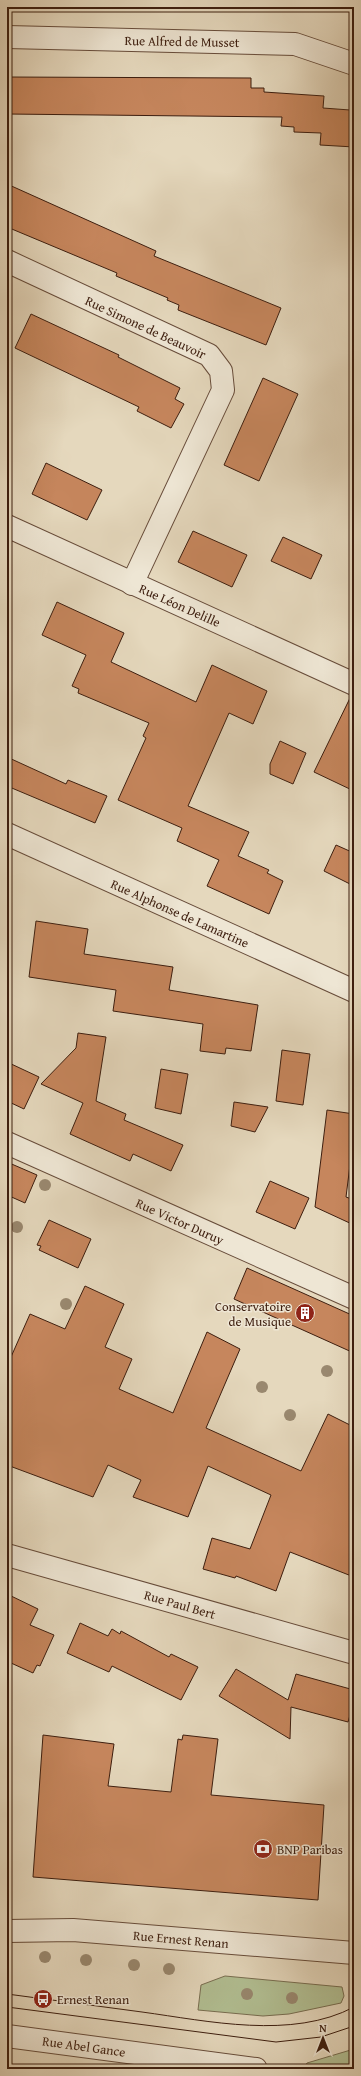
<svg xmlns="http://www.w3.org/2000/svg" width="361" height="2076" font-family="'Gentium Book Plus',serif">
<rect width="100%" height="100%" fill="#e5d8bd"/>
<filter id="stains"><feTurbulence type="fractalNoise" baseFrequency=".005" numOctaves="4"/><feColorMatrix values="0 0 0 0 .2 0 0 0 0 .09 0 0 0 0 .02 0 0 0 .5 -.17"/></filter>
<radialGradient id="worn" r=".72"><stop offset=".6" stop-color="#630" stop-opacity="0"/><stop offset="1" stop-color="#630" stop-opacity=".3"/></radialGradient>
<g fill="#b2bf93" stroke="#786e51">
<path d="M225,1976L342,1987L344,1996L341,2003L289,2014L263,2016L198,2010L201,1985Z"/>
<path d="M354,2049V2069C343,2069 314,2072 305,2066L307,2063Z"/>
</g>
<g fill="#c6865d" stroke="#3d1e0f">
<path d="M7,77L251,78V88H264V92L324,96L323,108L350,110V118H354V147L320,145L321,133L294,132V127L281,126L282,117L7,114Z"/>
<path d="M7,184L156,251L154,256L281,308L266,345L178,310L179,305L167,300L168,298L116,276L117,273L7,227Z"/>
<path d="M31,314L119,355L118,357L180,388L175,399L184,404L171,428L137,411L139,407L15,348Z"/>
<path d="M263,378L298,394L259,481L224,465Z"/>
<path d="M46,463L102,490L87,520L32,494Z"/>
<path d="M193,531L247,555L232,587L178,562Z"/>
<path d="M283,537L322,555L311,579L271,561Z"/>
<path d="M57,602L124,633L111,662L196,702L212,665L267,691L253,724L229,713L188,806L249,832L238,856L269,870L267,873L283,881L269,914L207,886L219,860L177,841L182,828L118,800L146,738L143,736L149,723L78,693L79,689L72,686L86,655L42,635Z"/>
<path d="M351,696H354V791L314,772Z"/>
<path d="M280,741L306,753L293,784L270,774V764Z"/>
<path d="M7,757L66,784L68,780L107,796L95,823L7,786Z"/>
<path d="M336,845L354,853V886L324,871Z"/>
<path d="M36,921L88,929L84,954L173,967L169,990L258,1005L251,1051L226,1048L225,1054L200,1051L203,1024L113,1011L116,990L29,977Z"/>
<path d="M78,1033L106,1037L96,1101L126,1114L124,1120L183,1145L171,1171L133,1154L130,1161L70,1134L83,1103L41,1084L76,1048Z"/>
<path d="M282,1050L310,1054L303,1105L276,1101Z"/>
<path d="M7,1062L39,1077L24,1109L7,1101Z"/>
<path d="M161,1069L188,1074L181,1114L155,1108Z"/>
<path d="M234,1102L268,1107L255,1132L231,1126Z"/>
<path d="M327,1110L354,1114V1133L346,1197L354,1200V1225L315,1207Z"/>
<path d="M7,1162L37,1175L25,1203L7,1195Z"/>
<path d="M270,1181L309,1198L295,1229L256,1212Z"/>
<path d="M49,1220L91,1239L78,1268L39,1250L41,1246L37,1245Z"/>
<path d="M247,1268L354,1316V1353L234,1299Z"/>
<path d="M85,1286L124,1304L105,1347L132,1359L119,1389L173,1413L207,1332L240,1349L206,1428L301,1471L328,1414L354,1427V1577L290,1552L276,1591L236,1576L235,1578L203,1569L212,1538L250,1549L271,1495L208,1466L188,1517L133,1497L141,1480L108,1465L93,1497L7,1465V1366L30,1314L65,1329Z"/>
<path d="M7,1594L38,1609L30,1625L54,1635L40,1666L37,1665L33,1673L11,1663L7,1672Z"/>
<path d="M80,1623L108,1636L112,1629L120,1634L121,1631L169,1657L171,1654L198,1667L181,1700L112,1666L109,1672L67,1653Z"/>
<path d="M236,1669L288,1700L296,1674L354,1690V1701L348,1722L291,1707L290,1739L219,1696Z"/>
<path d="M43,1735L114,1744L108,1786L171,1792L178,1739L182,1740L183,1735L218,1739L211,1795L324,1805L318,1900L33,1877Z"/>
</g>
<g fill="none" stroke-linecap="round" stroke-linejoin="round">
<defs>
<g id="minor">
<path d="M7,37L295,44L354,64"/>
<path d="M7,261L209,355L221,371L223,390L132,584"/>
<path d="M7,526L354,684"/>
<path d="M7,834L354,991"/>
<path d="M7,1143L354,1298"/>
<path d="M7,1555L354,1653"/>
<path d="M7,1931L73,1930L354,1953"/>
<path d="M7,2036L256,2069"/>
</g>
</defs>
<use href="#minor" stroke="#674c3a" stroke-width="24"/>
<use href="#minor" stroke="#eee6d4" stroke-width="22"/>
<g stroke="#3d1e0f" stroke-width="1">
<path d="M7,1994C52,2000 97,2006 142,2012C208,2021 292,2040 354,2007"/>
<path d="M7,2007L276,2042L321,2037L354,2026"/>
</g>
</g>
<g fill="#99886f">
<circle cx="45" cy="1185" r="6"/>
<circle cx="17" cy="1227" r="6"/>
<circle cx="66" cy="1304" r="6"/>
<circle cx="327" cy="1371" r="6"/>
<circle cx="262" cy="1387" r="6"/>
<circle cx="290" cy="1415" r="6"/>
<circle cx="45" cy="1957" r="6"/>
<circle cx="86" cy="1960" r="6"/>
<circle cx="134" cy="1965" r="6"/>
<circle cx="169" cy="1969" r="6"/>
<circle cx="247" cy="1994" r="6"/>
<circle cx="292" cy="1998" r="6"/>
</g>
<defs>
<symbol id="building-disc" viewBox="-11 -11 22 22"><circle r="9.5" fill="#8f2418" stroke="#eee6d4"/><path d="M-4-6H4V6H1V3H-1V6H-4ZM-2.5-4.3h1.7v1.8h-1.7ZM.8-4.3h1.7v1.8H.8ZM-2.5-1h1.7V.8h-1.7ZM.8-1h1.7V.8H.8Z" fill="#fff"/></symbol>
<symbol id="bank-disc" viewBox="-11 -11 22 22"><circle r="9.5" fill="#8f2418" stroke="#eee6d4"/><path d="M-6-4H6V4H-6ZM0-2.3a2.3 2.3 0 1 0 0 4.6a2.3 2.3 0 1 0 0-4.6Z" fill="#fff"/></symbol>
<symbol id="bus-disc" viewBox="-11 -11 22 22"><circle r="9.5" fill="#8f2418" stroke="#eee6d4"/><path d="M-5-6H5V4H4V6H2V4H-2V6H-4V4H-5ZM-3.5-4V0h7V-4ZM-3.5 1.2v1.5H-2V1.2ZM2 1.2v1.5H3.5V1.2Z" fill="#fff"/></symbol>
</defs>
<g fill-rule="evenodd">
<use href="#building-disc" x="294" y="1302" width="22" height="22"/>
<use href="#bank-disc" x="252" y="1838" width="22" height="22"/>
<use href="#bus-disc" x="32" y="1988" width="22" height="22"/>
</g>
<g text-anchor="middle" stroke-width="3" stroke-linejoin="round" paint-order="stroke">
<g font-size="13" fill="#3d1e0f" stroke="#eee6d4">
<text transform="translate(182 41) rotate(1)" y="5">Rue Alfred de Musset</text>
<text transform="translate(146 327) rotate(25)" y="5">Rue Simone de Beauvoir</text>
<text transform="translate(180 605) rotate(24)" y="5">Rue Léon Delille</text>
<text transform="translate(180 913) rotate(24)" y="5">Rue Alphonse de Lamartine</text>
<text transform="translate(180 1221) rotate(24)" y="5">Rue Victor Duruy</text>
<text transform="translate(180 1604) rotate(16)" y="5">Rue Paul Bert</text>
<text transform="translate(181 1939) rotate(5)" y="5">Rue Ernest Renan</text>
<text transform="translate(84 2046) rotate(8)" y="5">Rue Abel Gance</text>
</g>
<g font-size="13" fill="#3d1e0f" stroke="#eee6d4" text-anchor="start">
<text x="291" y="1311" text-anchor="end">Conservatoire<tspan x="291" dy="15">de Musique</tspan></text>
<text x="277" y="1854">BNP Paribas</text>
<text x="57" y="2004">Ernest Renan</text>
</g>
</g>
<rect width="361" height="2076" fill="none" stroke="#e5d8bd" stroke-width="24"/>
<rect x="8" y="8" width="345" height="2060" fill="none" stroke="#3d1e0f" stroke-width="2"/>
<rect x="12" y="12" width="337" height="2052" fill="none" stroke="#3d1e0f"/>
<g transform="translate(323 2038)" stroke="#eee6d4" stroke-width="3" paint-order="stroke">
<path d="M0-3L7 15L0 10L-7 15Z" fill="#3d1e0f"/>
<text y="-6" font-size="11" font-weight="bold" text-anchor="middle" fill="#3d1e0f">N</text>
</g>
<rect width="100%" height="100%" filter="url(#stains)"/>
<rect width="100%" height="100%" fill="url(#worn)"/>
</svg>
